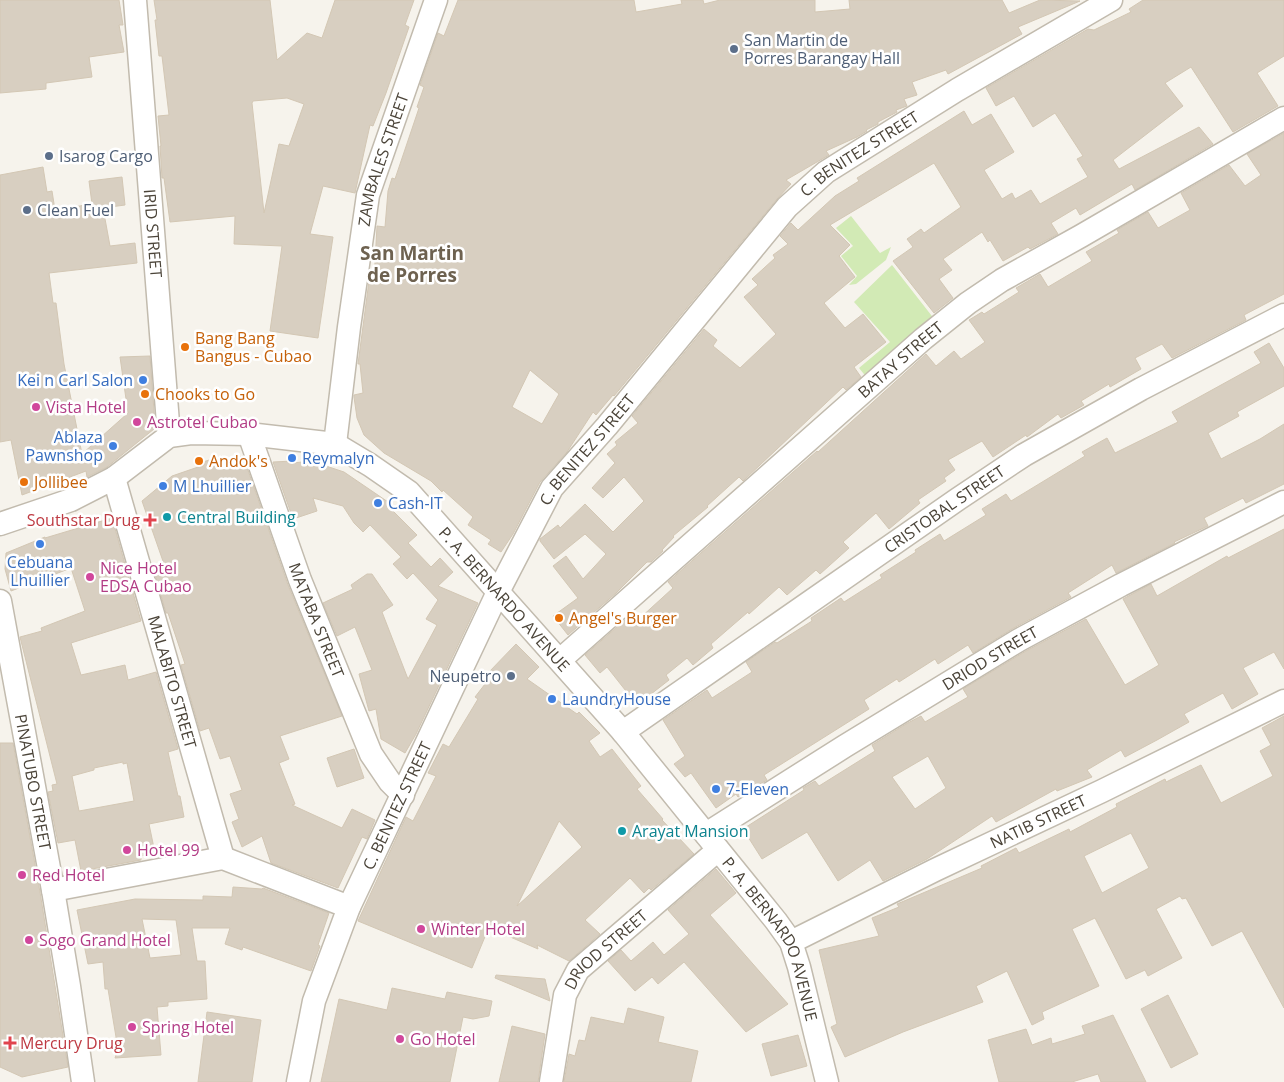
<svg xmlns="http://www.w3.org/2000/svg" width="1284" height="1082" font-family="'Open Sans',sans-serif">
<rect width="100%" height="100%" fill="#f6f3ec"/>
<g fill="#d2eab5">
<path d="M851,216L880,253L891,247L886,260L856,284L849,285L857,276L841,256L853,246L836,228Z"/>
<path d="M892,265L935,320L868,379L859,368L890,342L854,302Z"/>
</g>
<g fill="#d8cfc1" stroke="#d3c7b4" fill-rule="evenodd">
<path d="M0,0H119L123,25H119L124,52L89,57L92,77L46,83V89L0,93Z"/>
<path d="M154,0H270L277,60L307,33L322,38L335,0H414L405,25L409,27L386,93L373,126L370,125L355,193L323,186L310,234L333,237L318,338L270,331L282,246L234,244L235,216L170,222L164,178H162L160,146H161L158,116L169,115L162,56H159L155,20H157ZM287,98L304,104L289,146L279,144L264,213L252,103L253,101Z"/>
<path d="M458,0H634L636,12L682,4L681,0H703L704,4L720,0H815V12L850,9L849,0H1002L1009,13L1040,0L1080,1L1018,27L1022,34L948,74L946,70L912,82L917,95L904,99L907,106L896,110L897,112L878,122V124L866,130L867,131L857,137L826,151L829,155L786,180L791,184L777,199L614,396L613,395L596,415L593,412L567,452L540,482L513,534L501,552L488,544L491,540L468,525L473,517L443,490L442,492L431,481L384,453L364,435L357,418L354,397V395L363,393L360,364H358L369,281H374L377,226L385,227L388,191L392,178L395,179L419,108L417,107L424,87L420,85L438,33L444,36ZM530,370L559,394L542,424L512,407Z"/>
<path d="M1143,0H1284V56L1257,73L1278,106L1233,132L1191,67L1165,83L1183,106L1113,160L1119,169L1199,127L1213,144L1135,190L1132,184L1080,215L1076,208L1051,223L1058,234L1030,249L1028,247L1003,261L990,240L988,242L982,232L943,259L952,270L939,279L953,298L934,313L893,261L913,247L907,239L921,229L924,233L961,207L934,163L830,225L850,245L839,256L855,277L824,303L845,328L863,314L886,342L854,367L861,377L846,390L843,387L743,481L739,477L707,506L708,507L673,536L674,537L662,550L663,551L651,562H647L616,593L568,635L553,616L578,598L553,566L566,556L583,579L606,554L585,534L554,559L540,541V539L558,525L560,528L585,504L613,532L644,501L624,477L603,498L592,488L615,463L607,454L617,445L615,442L638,423L632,416L704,329L717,340L713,346L740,368L776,334L744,297L758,285L752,279L775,258L773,255L788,244L780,236L791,223L798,230L835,196L859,181L857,178L964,111L972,125L991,114L1014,152L984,170L1002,199L1012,193L1015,199L1031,190L1040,204L1088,177L1077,159L1083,156L1055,113L1033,127L1014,96L996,106L986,88L1088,29L1094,30L1131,12L1129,9Z"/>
<path d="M1284,133V294L1244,315L1246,320L1172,358L1162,344L1135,358L1141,369L1110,387L1109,384L1081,401L1084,405L1061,418L1058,414L1027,437L1026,435L993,457L982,441L948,460L955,470L944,478L946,481L918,500L920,503L889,529L876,513L843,542L849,548L820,574L816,570L787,595L779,587L749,614L748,612L711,644L713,648L693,665L687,658L666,675L669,680L637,705L607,667L600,673L585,655L634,612L639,619L673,588L668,582L817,451L818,452L926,354L936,366L954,351L961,359L985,342L969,320L982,312L984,314L1019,292L1016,288L1040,274L1048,287L1092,261L1086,252L1119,233L1117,230L1148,212L1158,228L1190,210L1181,193L1229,165L1245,186L1261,175L1247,154Z"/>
<path d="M43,167L47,192L52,191L55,210L92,204L89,181L122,177L125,205L103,208L110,246L135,243L137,263L49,273L53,303H56L64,364L82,454L128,413L120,357L150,356L155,425L154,429L107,467L87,477L86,471L22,495L11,440L0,442V175Z"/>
<path d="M1269,343L1284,368V386L1237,412L1239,416L1208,433L1221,459L1260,439L1284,424V484L1246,503L1243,498L1204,518L1208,526L1174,542L1175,543L1116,573L1112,565L1068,593L1071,597L1012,629L973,653L968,645L938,664L935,659L899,682L897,679L864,700L869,709L764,775L767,780L738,797L736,794L716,808L691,773L685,777L674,764L685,756L663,720L707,690L712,698L752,672L746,662L775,642L777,643L812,621L811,618L841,598L844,602L882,578L880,575L916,552L915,550L940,534L944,541L986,515L982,509L1006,494L1011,501L1085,456L1082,452L1107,438L1115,453L1178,422L1172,412L1261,363L1254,352Z"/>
<path d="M222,456L225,462L243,456L288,585L342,716L280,736L289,759L279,763L295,804L292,805L342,828L352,809L375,820L367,839L362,837L338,888L271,863L262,836L242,847L232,822L239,819L230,794L242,790L230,756L220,759L209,728L200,731L181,665L185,664L168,613H166L153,567L164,564L142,501L172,476L204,465L203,462Z"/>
<path d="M293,461V463L311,461L344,472L391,504L388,506L417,535L408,543L431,567L440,558L453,572L438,586L478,603L416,734L405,753L381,739L376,709L369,711L359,674L372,670L355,627L337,636L323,603L353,589L351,585L367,574H372L393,605L382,612L408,679L437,625L426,619L438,600L413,573L407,579L393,564L401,557L370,525L363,532L354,523L343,506L313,498L317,511L293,519L273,462Z"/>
<path d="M112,518L141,621L71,643L81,675L125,665L128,680L156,672L178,749L168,752L178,796H180L184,817L149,824L155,853L141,856V860L81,871L75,840L58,843L48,792L53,791L52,785L57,784L20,637L42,631L41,628L85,611L71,568L11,591L5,569L6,553L45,537V538ZM123,762V764L127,763L134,801L79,811L72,776L94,770V768Z"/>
<path d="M1284,529V669L1274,652L1243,668L1258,694L1232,709L1223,693L1184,714L1189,722L1157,740L1125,757L1121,750L1087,770L1092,777L1057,791L1056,789L996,822L992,816L927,859L883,881L870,860L838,881L807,832L762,859L743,829L804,790L803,788L815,781L819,786L875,751L872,745L906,724L921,716L925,722L968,697L963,689L1026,651L1086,619L1125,685L1159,665L1123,599L1151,584L1157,596L1227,556L1228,558ZM928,756L946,788L915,809L892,777Z"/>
<path d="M516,644L539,667L527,679L577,714L579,712L600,733L589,741L600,757L612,749L641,786L637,789L663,819L662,820L694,854L651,890L649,888L644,893L630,878L585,920L600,934L569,961L537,945L538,949L508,936L506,928L503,934L489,927L472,968L358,921L406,817L413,821L436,776L428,773L443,744L449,747L478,699L475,697L492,675L489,672ZM559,821L582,847L517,906Z"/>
<path d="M1284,716V1008L1242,931L1212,946L1186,898L1182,899L1180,896L1156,909L1182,958L1148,976L1145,970L1126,979L1095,918L1072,929L1099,986L1042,1012L1044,1019L1032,1025L1007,971L976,986L983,1002L903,1032L845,1057L831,1027L837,1024L819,950L879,936L872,918L899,907L897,904L982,868L981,866L1016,848L1019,853L1069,829L1070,832L1117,807L1116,804L1165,779L1166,782L1201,765L1221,803L1273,776L1260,751L1271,745L1262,728ZM1131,833L1149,868L1102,893L1084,856Z"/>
<path d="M0,743H13L40,892L68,1067L22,1077L0,1067Z"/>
<path d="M354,749L364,778L337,787L327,758Z"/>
<path d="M716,869L736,893L710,915L788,1004L746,1032L684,962L658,984L652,977L635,991L608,961L621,950L631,961L653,942L664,955L689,934L668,910Z"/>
<path d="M233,887L262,889L263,888L329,913L318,945L320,946L311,971L243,947L242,950L225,944L230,928H192L197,961H205L207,999L168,1002V1006L157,1007L161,1055L115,1058L118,1049L108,989H105L103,962L88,964L77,910L135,899L203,900V896L232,897ZM142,919L176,920L181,955L150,958Z"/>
<path d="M496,975L545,979L550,1001L495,978Z"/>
<path d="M392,988L445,999L447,992L492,1001L489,1016L473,1019L463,1017L450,1082H321L339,999L387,1010Z"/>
<path d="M1168,995L1198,1054L1171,1068L1141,1009Z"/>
<path d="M628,1008L664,1017L658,1042L698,1051L691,1082H564L569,1054L575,1056L579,1040L585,1041L591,1017L624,1024Z"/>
<path d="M207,1012L261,1020L252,1082H198Z"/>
<path d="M1113,1015L1146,1082H1101L1098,1074L1072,1082H999L988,1040L1026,1029L1032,1045L1051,1038L1052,1044L1085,1034L1082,1026Z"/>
<path d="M512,1026L545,1034L538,1082H499Z"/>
<path d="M798,1035L807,1066L771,1076L762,1044Z"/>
</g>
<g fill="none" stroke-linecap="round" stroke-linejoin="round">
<defs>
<g id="minor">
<path id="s1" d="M135,0L169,436"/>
<path id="s2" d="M249,434L300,580L371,754L390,782L403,795"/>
<path id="s3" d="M335,444L349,327L368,195L436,0"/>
<path id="s4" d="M114,478L223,858"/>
<path id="s5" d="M0,524L71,500L114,478L169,436L191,433L249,434L335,444L370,465L409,492L623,732L776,921L791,942L799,967L827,1082"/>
<path id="s6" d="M0,601L53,890L69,986L83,1082"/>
<path id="s7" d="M560,660L923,339L968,303L1002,280L1081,236L1284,118"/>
<path id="s8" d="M623,732L958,499L1024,455L1141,389L1284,315"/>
<path id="s9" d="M706,834L845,746L1019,640L1121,585L1284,502"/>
<path d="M53,890L223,858L349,907"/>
<path id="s10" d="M791,942L935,870L1102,791L1284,701"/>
<path id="s11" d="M298,1082L314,1001L349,907L498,592L552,488L607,426L787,207L826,172L957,90L1111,0"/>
<path id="s12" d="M551,1082L565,995L578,970L718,850"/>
</g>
</defs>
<use href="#minor" stroke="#c2bbae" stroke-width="25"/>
<use href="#minor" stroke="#fff" stroke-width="22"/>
</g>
<g fill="#5c6f8a" stroke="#fff" stroke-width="2">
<circle cx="734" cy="49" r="5"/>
<circle cx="49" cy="156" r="5"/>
<circle cx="27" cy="210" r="5"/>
<circle cx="511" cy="676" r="5"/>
</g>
<g fill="#e8710a" stroke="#fff" stroke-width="2">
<circle cx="185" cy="347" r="5"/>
<circle cx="145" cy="394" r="5"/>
<circle cx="199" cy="461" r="5"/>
<circle cx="24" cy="482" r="5"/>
<circle cx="559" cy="618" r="5"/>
</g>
<g fill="#3f7fe0" stroke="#fff" stroke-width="2">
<circle cx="143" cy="380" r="5"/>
<circle cx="113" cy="446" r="5"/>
<circle cx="292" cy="458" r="5"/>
<circle cx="163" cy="486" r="5"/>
<circle cx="378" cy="503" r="5"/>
<circle cx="40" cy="544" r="5"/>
<circle cx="552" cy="699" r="5"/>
<circle cx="716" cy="789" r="5"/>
</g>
<g fill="#d1479c" stroke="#fff" stroke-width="2">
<circle cx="36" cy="407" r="5"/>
<circle cx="137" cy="422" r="5"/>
<circle cx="90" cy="577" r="5"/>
<circle cx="127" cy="850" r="5"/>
<circle cx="22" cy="875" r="5"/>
<circle cx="421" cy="929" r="5"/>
<circle cx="29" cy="940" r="5"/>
<circle cx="132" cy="1027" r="5"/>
<circle cx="400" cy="1039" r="5"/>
</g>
<g fill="#0f9aa8" stroke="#fff" stroke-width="2">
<circle cx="167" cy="517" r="5"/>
<circle cx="622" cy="831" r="5"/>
</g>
<g fill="#e0444e" stroke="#fff" stroke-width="2">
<path d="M147.5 512.5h5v5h5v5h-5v5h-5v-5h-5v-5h5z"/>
<path d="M7.5 1035.5h5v5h5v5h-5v5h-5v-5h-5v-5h5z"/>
</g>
<g text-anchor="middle" stroke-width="5" stroke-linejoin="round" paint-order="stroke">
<g font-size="16" fill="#4e5e75" stroke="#fff" text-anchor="start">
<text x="744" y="46">San Martin de<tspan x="744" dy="18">Porres Barangay Hall</tspan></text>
<text x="59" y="162">Isarog Cargo</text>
<text x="37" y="216">Clean Fuel</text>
<text x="501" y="682" text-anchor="end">Neupetro</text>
</g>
<g font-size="16" fill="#4b4439" stroke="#fff">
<text dy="6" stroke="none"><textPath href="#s11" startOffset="1105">C. BENITEZ STREET</textPath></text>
<text dy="6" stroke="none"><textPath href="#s3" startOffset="289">ZAMBALES STREET</textPath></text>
<text dy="6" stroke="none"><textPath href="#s1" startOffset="234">IRID STREET</textPath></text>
<text dy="6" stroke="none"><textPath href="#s7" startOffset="454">BATAY STREET</textPath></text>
<text dy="6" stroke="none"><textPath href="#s11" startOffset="700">C. BENITEZ STREET</textPath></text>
<text dy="6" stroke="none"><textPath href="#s8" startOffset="391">CRISTOBAL STREET</textPath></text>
<text dy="6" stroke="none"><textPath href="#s5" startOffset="591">P. A. BERNARDO AVENUE</textPath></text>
<text dy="6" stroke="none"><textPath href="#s2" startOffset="198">MATABA STREET</textPath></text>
<text dy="6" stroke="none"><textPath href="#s9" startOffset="334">DRIOD STREET</textPath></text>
<text dy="6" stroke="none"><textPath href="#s4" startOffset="212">MALABITO STREET</textPath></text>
<text dy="6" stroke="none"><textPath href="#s6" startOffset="184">PINATUBO STREET</textPath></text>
<text dy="6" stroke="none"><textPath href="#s11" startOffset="295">C. BENITEZ STREET</textPath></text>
<text dy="6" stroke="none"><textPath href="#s10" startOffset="275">NATIB STREET</textPath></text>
<text dy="6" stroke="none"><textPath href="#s5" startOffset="1026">P. A. BERNARDO AVENUE</textPath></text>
<text dy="6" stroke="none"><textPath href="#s12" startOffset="150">DRIOD STREET</textPath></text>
</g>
<g font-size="16" fill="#c56008" stroke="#fff" text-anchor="start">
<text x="195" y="344">Bang Bang<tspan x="195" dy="18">Bangus - Cubao</tspan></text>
<text x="155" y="400">Chooks to Go</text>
<text x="209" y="467">Andok's</text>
<text x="34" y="488">Jollibee</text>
<text x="569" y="624">Angel's Burger</text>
</g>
<g font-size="16" fill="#366cbe" stroke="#fff" text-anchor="start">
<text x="133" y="386" text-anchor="end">Kei n Carl Salon</text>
<text x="103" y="443" text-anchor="end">Ablaza<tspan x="103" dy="18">Pawnshop</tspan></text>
<text x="302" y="464">Reymalyn</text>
<text x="173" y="492">M Lhuillier</text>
<text x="388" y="509">Cash-IT</text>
<text x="40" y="568" text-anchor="middle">Cebuana<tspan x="40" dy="18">Lhuillier</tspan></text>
<text x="562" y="705">LaundryHouse</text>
<text x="726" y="795">7-Eleven</text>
</g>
<g font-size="16" fill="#b23c85" stroke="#fff" text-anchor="start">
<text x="46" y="413">Vista Hotel</text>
<text x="147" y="428">Astrotel Cubao</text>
<text x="100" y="574">Nice Hotel<tspan x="100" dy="18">EDSA Cubao</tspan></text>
<text x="137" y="856">Hotel 99</text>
<text x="32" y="881">Red Hotel</text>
<text x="431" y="935">Winter Hotel</text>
<text x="39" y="946">Sogo Grand Hotel</text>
<text x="142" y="1033">Spring Hotel</text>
<text x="410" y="1045">Go Hotel</text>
</g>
<g font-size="16" fill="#0d838f" stroke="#fff" text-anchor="start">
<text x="177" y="523">Central Building</text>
<text x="632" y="837">Arayat Mansion</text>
</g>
<g font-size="16" fill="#be3a42" stroke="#fff" text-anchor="end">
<text x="140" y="526">Southstar Drug</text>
<text x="20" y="1049" text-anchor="start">Mercury Drug</text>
</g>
<g font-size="19" font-weight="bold" fill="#6e6250" stroke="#fff">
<text x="412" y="260">San Martin<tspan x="412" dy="22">de Porres</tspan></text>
</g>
</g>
</svg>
